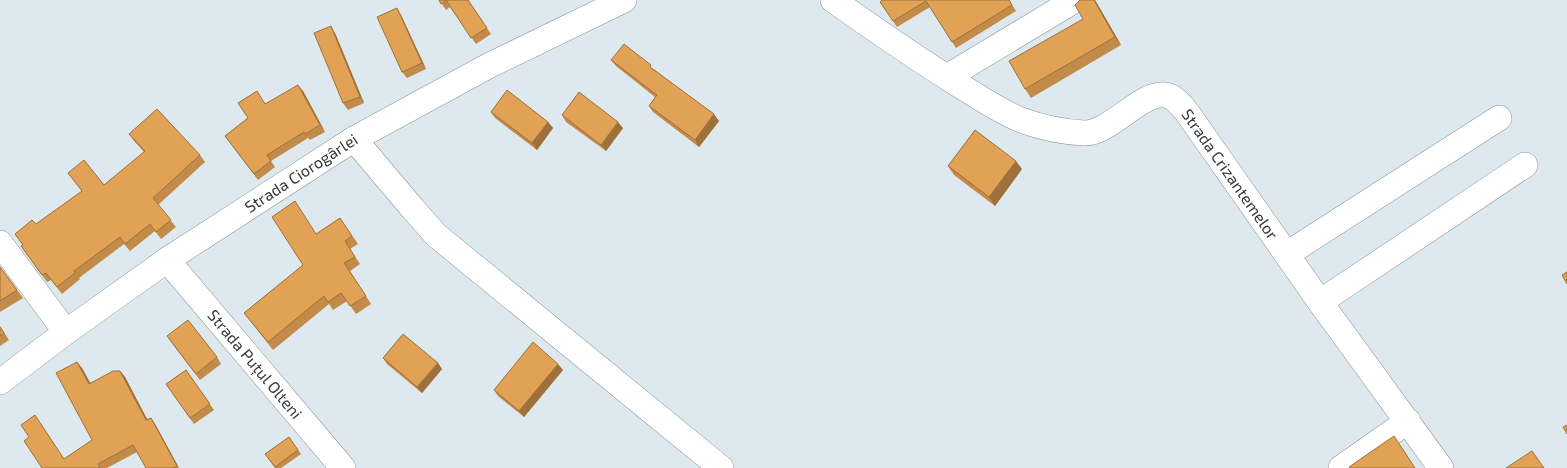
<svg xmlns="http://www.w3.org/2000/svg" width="1567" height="468" font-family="'Exo 2',sans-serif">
<rect width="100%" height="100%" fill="#dde9ee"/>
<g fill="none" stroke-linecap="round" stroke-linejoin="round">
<defs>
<g id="minor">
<path d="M833,0C874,29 916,58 959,85C979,97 999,111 1021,120C1040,127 1064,132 1084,133C1110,134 1140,92 1165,95C1174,96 1181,105 1186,111L1320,302L1441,468"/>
<path d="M947,77L1075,0"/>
<path d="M354,139L413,209L436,235L721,468"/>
<path d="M0,243L66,332"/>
<path d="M1287,254L1499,118"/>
<path d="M167,260L343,468"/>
<path d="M1320,302L1525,165"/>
<path d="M0,382L66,332L167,260L354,139L490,65L624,0"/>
<path d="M1341,468L1408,421"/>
</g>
</defs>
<use href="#minor" stroke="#8b959a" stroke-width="26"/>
<use href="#minor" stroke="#fff" stroke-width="25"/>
</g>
<g fill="#c28b4a">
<path d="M439,0H468L491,34L476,44L450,7L446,10Z"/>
<path d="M1009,0L1016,11L956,48L930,7L897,27L880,2Z"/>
<path d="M1080,0H1095L1121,45L1031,98L1025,89L1083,19Z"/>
<path d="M401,15L426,69L407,78L402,72Z"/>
<path d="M335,33L364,103L348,110L343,103Z"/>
<path d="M611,60L655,70L719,121L699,147L653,112L649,106L655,97L616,66Z"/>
<path d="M303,91L325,132L310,140L308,138L271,161L275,167L258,180L225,136L265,104Z"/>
<path d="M491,112L548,122L553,128L537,150L495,118Z"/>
<path d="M562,115L623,128L606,151L566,122Z"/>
<path d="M129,134L200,155L205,162L158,205L176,227L161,239L155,231L130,251L124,244L79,278L80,279L62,294L51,280L47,282L21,246L23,245L15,234L36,224L82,191L68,173L104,185L144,152L134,141Z"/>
<path d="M948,166L1022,169L995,206L954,175Z"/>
<path d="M340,218L358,244L350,249L360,264L350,271L371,304L356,314L347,301L333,310L329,304L273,350L244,313L303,265L317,234Z"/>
<path d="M0,267L23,298L0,312Z"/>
<path d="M0,326L9,340L0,346Z"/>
<path d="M171,342L217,357L221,364L200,380Z"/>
<path d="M383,358L438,363L442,369L422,393L387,364Z"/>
<path d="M82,368L90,383L120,371L125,377L147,419L151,418L155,424L179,468H146L137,452L107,468H42L64,459L92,440Z"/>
<path d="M186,370L214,410L194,424L166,384Z"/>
<path d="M563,370L524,417L498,396L494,390Z"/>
<path d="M289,437L301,454L281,468H275L265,454Z"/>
</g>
<g fill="#9e713c">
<path d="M1094,0H1095L1121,45L1115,37Z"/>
<path d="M397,8L401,15L426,69L422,63Z"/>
<path d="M331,26L335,33L364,103L360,97Z"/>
<path d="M298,85L303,91L325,132L320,125Z"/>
<path d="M714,114L719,121L699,147L695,140Z"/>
<path d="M548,122L553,128L537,150L532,143Z"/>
<path d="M618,122L623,128L606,151L601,145Z"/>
<path d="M1016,161L1022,169L995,206L989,197Z"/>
<path d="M77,362L82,368L94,390L89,384Z"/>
<path d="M438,363L442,369L422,393L417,387Z"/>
<path d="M558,364L563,370L524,417L519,411Z"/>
<path d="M120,371L125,377L151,427L146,420Z"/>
<path d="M151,418L155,424L179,468L177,466Z"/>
</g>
<g fill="#e1a256" stroke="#9e713c">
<path d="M439,0H468L487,28L471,38L446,0L441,4Z"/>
<path d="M882,0H1009L1012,5L952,42L926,1L893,21L880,2Z"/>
<path d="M1080,0H1094L1115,37L1025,89L1009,61L1083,19L1075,5Z"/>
<path d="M397,8L422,63L402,72L377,17Z"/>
<path d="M331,26L360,97L343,103L314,33Z"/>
<path d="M624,44L651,65L650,67L714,114L695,140L649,106L657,95L611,60Z"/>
<path d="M298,85L320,125L305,134L304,132L267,155L271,161L254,174L225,136L248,118L238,103L257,91L265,104Z"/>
<path d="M507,90L548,122L532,143L491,112Z"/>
<path d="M579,92L618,122L601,145L562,115Z"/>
<path d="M157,109L200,155L153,198L171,220L156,232L150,224L125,244L120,237L74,271L75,273L57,287L46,273L42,275L21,246L23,245L15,234L32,220L36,224L82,191L68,173L84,160L104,185L145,151L129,134Z"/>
<path d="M975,130L1016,161L989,197L948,166Z"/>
<path d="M295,201L316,234L340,218L352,236L345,241L355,257L344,263L366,296L350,306L341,293L328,302L324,296L268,342L244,313L303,265L272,217Z"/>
<path d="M0,267L17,290L0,301Z"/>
<path d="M1567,272V284L1562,275Z"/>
<path d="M188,320L217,357L196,374L167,336Z"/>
<path d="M0,327L4,333L0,336Z"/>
<path d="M403,334L438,363L417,387L383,358Z"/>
<path d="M533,342L558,364L519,411L494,390Z"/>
<path d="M77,362L89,384L113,371H120L146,420L151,418L177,466L173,468H146L133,445L98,464L100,468H42L24,441L29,437L21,425L35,415L64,459L92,440L56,373Z"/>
<path d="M186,370L210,404L190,418L166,384Z"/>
<path d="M1567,425V434L1563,427Z"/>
<path d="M1394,436L1415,468H1350L1349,467Z"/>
<path d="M289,437L298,450L275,467L265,454Z"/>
<path d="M1532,451L1544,468H1506Z"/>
</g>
<g text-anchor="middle" stroke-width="4" stroke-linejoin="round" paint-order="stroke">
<g font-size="16" fill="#34383b" stroke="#fff">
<text transform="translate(301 173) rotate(-33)" y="6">Strada Ciorogârlei</text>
<text transform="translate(1230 174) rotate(55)" y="6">Strada Crizantemelor</text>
<text transform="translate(255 364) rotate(50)" y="6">Strada Puțul Olteni</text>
</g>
</g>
</svg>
